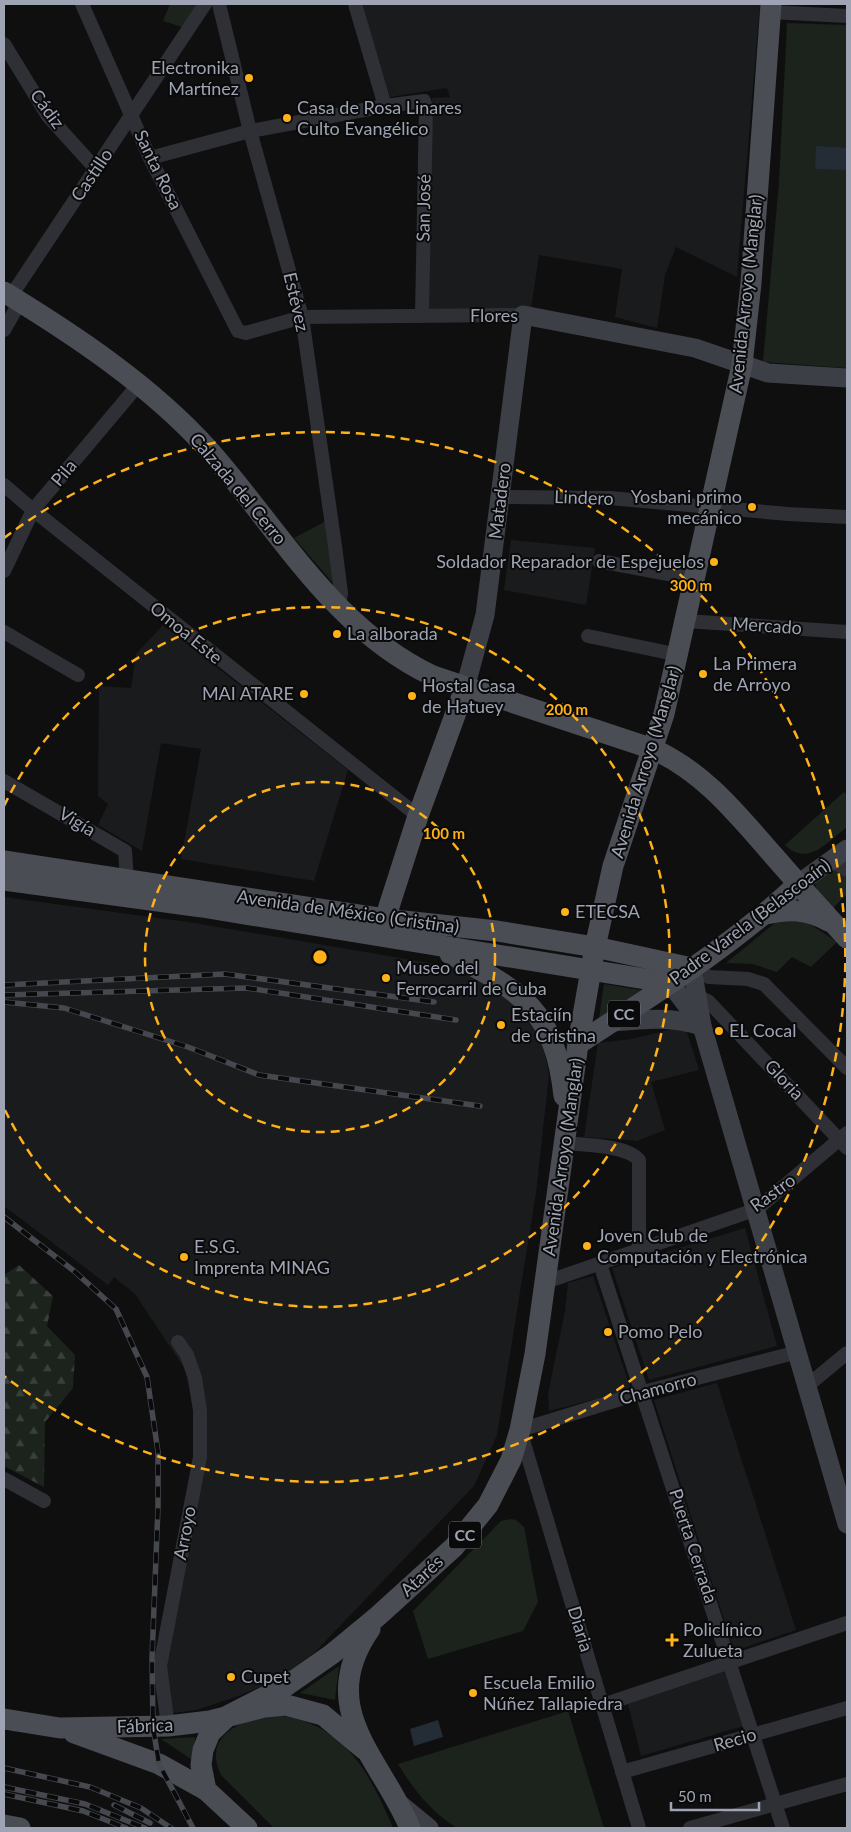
<svg xmlns="http://www.w3.org/2000/svg" width="851" height="1832" font-family="Lato,sans-serif">
<defs>
<pattern id="forest-firs" width="22" height="20" patternUnits="userSpaceOnUse" patternTransform="scale(1.25)"><rect width="22" height="20" fill="#1b231c"/><path d="M5 1l3.5 6h-7zM16 11l3.5 6h-7z" fill="#39403b"/></pattern>
</defs>
<rect width="100%" height="100%" fill="#0f0f10"/>
<g fill="#1a1b1d">
<path d="M361,4H760L737,277L676,247L665,275L657,328L615,317L622,269L539,255L531,309L429,311L432,98L450,97L447,88L390,97Z"/>
<path d="M511,540L595,548L586,605L504,590Z"/>
<path d="M163,625L348,770L314,881L181,859L201,749L161,743L142,851L98,825L108,804L98,796L99,686L131,688L136,654Z"/>
<path d="M4,897L195,923L465,969L505,992L542,1040L549,1075L536,1193L497,1435L474,1486L314,1653L275,1681L233,1698L196,1710L173,1713L166,1667L198,1436L185,1369L135,1294L114,1277L108,1285L4,1206Z"/>
<path d="M685,1026L699,1070L651,1082L665,1130L637,1141L584,1137L598,1043L632,1039Z"/>
<path d="M745,1228L777,1346L649,1380L612,1268Z"/>
<path d="M593,1276L631,1390L549,1411L548,1394L565,1311L568,1283Z"/>
<path d="M717,1383L796,1630L734,1651L654,1400Z"/>
<path d="M727,1671L744,1726L641,1756L628,1704Z"/>
</g>
<g fill="#1b231c">
<path d="M170,4H200L185,28L163,21Z"/>
<path d="M787,23L847,25V368L763,362L779,182Z"/>
<path d="M326,521L333,583L294,538Z"/>
<path d="M844,792L847,796V827C826,843 808,867 785,845Z"/>
<path d="M832,869L847,878V894L831,910L817,897L815,882Z"/>
<path d="M793,917L813,926L837,942L811,967L792,957L777,972L752,964L726,963L781,918Z"/>
<path d="M604,984L641,990L599,1018Z"/>
<path d="M511,1519L516,1520L524,1527L538,1602L523,1631L428,1659L413,1611L501,1521Z"/>
<path d="M339,1666L335,1700L300,1693Z"/>
<path d="M568,1711L604,1828H457C431,1812 414,1790 398,1764Z"/>
<path d="M270,1714C342,1721 367,1767 393,1828H274L221,1775C202,1737 239,1721 270,1714Z"/>
<path d="M195,1737L194,1761L161,1739Z"/>
</g>
<path fill="url(#forest-firs)" d="M19,1265L53,1296L47,1326L75,1355L73,1388L45,1422L44,1487L4,1466V1275Z"/>
<g fill="#242d35">
<path d="M816,146L847,148V170L815,169Z"/>
<path d="M438,1720L443,1737L414,1746L410,1729Z"/>
</g>
<g fill="none" stroke-linecap="round" stroke-linejoin="round">
<g stroke="#2f3035" stroke-width="14">
<path d="M82,4L150,158L238,331L246,333L302,317L523,315"/>
<path d="M219,4L250,131L302,317L335,546L341,593L339,607"/>
<path d="M355,4L385,106"/>
<path d="M770,12L847,16"/>
<path d="M4,44L48,116L96,169"/>
<path d="M150,158L250,131L385,106L424,101L426,106L422,316"/>
<path d="M11,296L205,4"/>
<path d="M4,330L20,302"/>
<path d="M4,485L33,510L418,816"/>
<path d="M500,497L610,498L788,514L847,517"/>
<path d="M599,561L695,579"/>
<path d="M4,571L33,510L138,385"/>
<path d="M686,621L847,632"/>
<path d="M4,632L78,675"/>
<path d="M588,636L679,655"/>
<path d="M4,781L125,851L127,879"/>
<path d="M831,860L847,870"/>
<path d="M692,968L709,977L748,979L764,984L847,1068"/>
<path d="M697,996L708,1001L847,1148"/>
<path d="M565,1143C585,1145 626,1145 639,1160V1250"/>
<path d="M600,1264L783,1828"/>
<path d="M546,1282L757,1209L847,1133"/>
<path d="M807,1386L847,1353"/>
<path d="M4,1479L44,1501"/>
<path d="M603,1705L847,1623"/>
<path d="M168,1726L160,1666L200,1457V1410L195,1378L187,1355L178,1342"/>
<path d="M622,1772L847,1708"/>
<path d="M639,1828L520,1430L643,1392L798,1352"/>
<path d="M690,1828L847,1784"/>
</g>
<g stroke="#3d3f46" stroke-width="19">
<path d="M465,688L485,615L523,315L695,348L768,373L847,378"/>
<path d="M798,884L847,849"/>
<path d="M692,968L702,1026L847,1524"/>
<path d="M670,983L700,1023"/>
<path d="M612,1022C644,1019 671,1016 702,1026"/>
<path d="M401,1805L429,1828"/>
</g>
<g stroke="#4b4d55" stroke-width="21">
<path d="M4,292C76,336 151,386 208,449C279,529 333,629 433,676L653,749C704,772 737,814 773,855C797,883 822,911 847,938"/>
<path d="M4,861L385,919L497,931L595,947L692,968"/>
<path d="M4,880L202,907L670,983"/>
<path d="M766,914C789,909 807,909 828,921"/>
<path d="M392,931L385,919L418,816L465,688"/>
<path d="M450,954C522,991 555,1011 564,1096"/>
<path d="M578,1044C654,994 732,946 798,884"/>
<path d="M370,1629C314,1709 381,1758 410,1828"/>
<path d="M4,1719L60,1728L168,1726L210,1721L264,1707L286,1705L323,1715L365,1750"/>
<path d="M74,1733L159,1764L206,1790"/>
<path d="M4,1825L20,1828"/>
<path d="M247,1828L206,1790L201,1765L203,1750L210,1733L229,1715L286,1686L332,1654L378,1616L454,1547L488,1505L511,1460L520,1430L535,1354L578,1044L595,947L613,866L664,714L742,365L751,283L771,4"/>
</g>
<defs>
<g id="rail">
<path d="M4,985L225,974L434,1002"/>
<path d="M4,995L247,988L456,1020"/>
<path d="M4,1002L64,1008L188,1047L259,1075L480,1106"/>
<path d="M4,1217L74,1271L116,1309L147,1377L158,1452V1507L152,1658L153,1727L159,1764L193,1828"/>
<path d="M4,1768L90,1787L141,1808L171,1828"/>
<path d="M4,1787L85,1804L145,1828"/>
<path d="M4,1794L83,1811L126,1828"/>
<path d="M114,1805L150,1823"/>
</g>
</defs>
<use href="#rail" stroke="#46484f" stroke-width="5.5"/>
<use href="#rail" stroke="#0a0a0b" stroke-width="4" stroke-dasharray="11" stroke-linecap="butt"/>
</g>
<g fill="none" stroke="#ffb218" stroke-width="2.5" stroke-dasharray="9 6">
<circle cx="320" cy="957" r="175"/>
<path d="M4 806A350 350 0 1 1 4 1108"/>
<path d="M4 538A525 525 0 1 1 4 1376"/>
</g>
<g fill="#ffb218" stroke="#0a0a0b" stroke-width="2">
<circle cx="249" cy="78" r="5"/>
<circle cx="287" cy="118" r="5"/>
<circle cx="752" cy="507" r="5"/>
<circle cx="714" cy="562" r="5"/>
<circle cx="337" cy="634" r="5"/>
<circle cx="703" cy="674" r="5"/>
<circle cx="304" cy="694" r="5"/>
<circle cx="412" cy="696" r="5"/>
<circle cx="565" cy="912" r="5"/>
<circle cx="386" cy="978" r="5"/>
<circle cx="501" cy="1025" r="5"/>
<circle cx="719" cy="1031" r="5"/>
<circle cx="587" cy="1246" r="5"/>
<circle cx="184" cy="1257" r="5"/>
<circle cx="608" cy="1332" r="5"/>
<path d="M669.5 1632.5h5v5h5v5h-5v5h-5v-5h-5v-5h5z"/>
<circle cx="231" cy="1677" r="5"/>
<circle cx="473" cy="1693" r="5"/>
</g>
<g text-anchor="middle" stroke-width="4" stroke-linejoin="round" paint-order="stroke">
<g fill="#0a0a0b" stroke="#727681" stroke-width="1">
<rect x="608" y="1000.5" width="32" height="27" rx="4"/>
<rect x="449" y="1521.5" width="32" height="27" rx="4"/>
</g>
<g font-size="16" font-weight="bold" fill="#9ea4b3">
<text x="624" y="1020">CC</text>
<text x="465" y="1541">CC</text>
</g>
<g font-size="18" fill="#9ea4b3" stroke="#0a0a0b" text-anchor="start">
<text x="239" y="74" text-anchor="end">Electronika<tspan x="239" dy="21">Martínez</tspan></text>
<text x="297" y="114">Casa de Rosa Linares<tspan x="297" dy="21">Culto Evangélico</tspan></text>
<text x="742" y="503" text-anchor="end">Yosbani primo<tspan x="742" dy="21">mecánico</tspan></text>
<text x="704" y="568" text-anchor="end">Soldador Reparador de Espejuelos</text>
<text x="347" y="640">La alborada</text>
<text x="713" y="670">La Primera<tspan x="713" dy="21">de Arroyo</tspan></text>
<text x="422" y="692">Hostal Casa<tspan x="422" dy="21">de Hatuey</tspan></text>
<text x="294" y="700" text-anchor="end">MAI ATARE</text>
<text x="575" y="918">ETECSA</text>
<text x="396" y="974">Museo del<tspan x="396" dy="21">Ferrocarril de Cuba</tspan></text>
<text x="511" y="1021">Estaciín<tspan x="511" dy="21">de Cristina</tspan></text>
<text x="729" y="1037">EL Cocal</text>
<text x="597" y="1242">Joven Club de<tspan x="597" dy="21">Computación y Electrónica</tspan></text>
<text x="194" y="1253">E.S.G.<tspan x="194" dy="21">Imprenta MINAG</tspan></text>
<text x="618" y="1338">Pomo Pelo</text>
<text x="683" y="1636">Policlínico<tspan x="683" dy="21">Zulueta</tspan></text>
<text x="241" y="1683">Cupet</text>
<text x="483" y="1689">Escuela Emilio<tspan x="483" dy="21">Núñez Tallapiedra</tspan></text>
</g>
<g font-size="18" fill="#9ea4b3" stroke="#0a0a0b">
<text transform="translate(47 109) rotate(54)" y="6">Cádiz</text>
<text transform="translate(158 170) rotate(64)" y="6">Santa Rosa</text>
<text transform="translate(92 175) rotate(-56)" y="6">Castillo</text>
<text transform="translate(424 208) rotate(-89)" y="6">San José</text>
<text transform="translate(746 294) rotate(-84)" y="6">Avenida Arroyo (Manglar)</text>
<text transform="translate(296 302) rotate(77)" y="6">Estévez</text>
<text x="494" y="322">Flores</text>
<text transform="translate(64 473) rotate(-50)" y="6">Pila</text>
<text transform="translate(238 489) rotate(50)" y="6">Calzada del Cerro</text>
<text transform="translate(584 498) rotate(2)" y="6">Lindero</text>
<text transform="translate(500 501) rotate(-83)" y="6">Matadero</text>
<text transform="translate(767 626) rotate(4)" y="6">Mercado</text>
<text transform="translate(186 633) rotate(39)" y="6">Omoa Este</text>
<text transform="translate(646 762) rotate(-73)" y="6">Avenida Arroyo (Manglar)</text>
<text transform="translate(77 822) rotate(31)" y="6">Vigía</text>
<text transform="translate(348 912) rotate(8)" y="6">Avenida de México (Cristina)</text>
<text transform="translate(750 922) rotate(-37)" y="6">Padre Varela (Belascoaín)</text>
<text transform="translate(784 1080) rotate(47)" y="6">Gloria</text>
<text transform="translate(563 1157) rotate(-82)" y="6">Avenida Arroyo (Manglar)</text>
<text transform="translate(773 1193) rotate(-36)" y="6">Rastro</text>
<text transform="translate(658 1389) rotate(-15)" y="6">Chamorro</text>
<text transform="translate(185 1533) rotate(-79)" y="6">Arroyo</text>
<text transform="translate(693 1546) rotate(72)" y="6">Puerta Cerrada</text>
<text transform="translate(422 1576) rotate(-43)" y="6">Atarés</text>
<text transform="translate(580 1629) rotate(73)" y="6">Diaria</text>
<text transform="translate(145 1726) rotate(-2)" y="6">Fábrica</text>
<text transform="translate(735 1740) rotate(-16)" y="6">Recio</text>
</g>
</g>
<circle cx="320" cy="957" r="8" fill="#ffb218" stroke="#0a0a0b" stroke-width="2.5"/>
<g font-size="15" text-anchor="middle" font-weight="bold" fill="#ffb218" stroke="#0a0a0b" stroke-width="4" stroke-linejoin="round" paint-order="stroke">
<text x="691" y="591">300 m</text>
<text x="567" y="715">200 m</text>
<text x="444" y="839">100 m</text>
</g>
<rect width="851" height="1832" fill="none" stroke="#9ea4b3" stroke-width="10"/>
<path d="M671 1802v8h88v-8" fill="none" stroke="#9ea4b3" stroke-width="2.5"/>
<text x="678" y="1802" font-size="15" fill="#9ea4b3" stroke="#0a0a0b" stroke-width="4" paint-order="stroke">50 m</text>
</svg>
